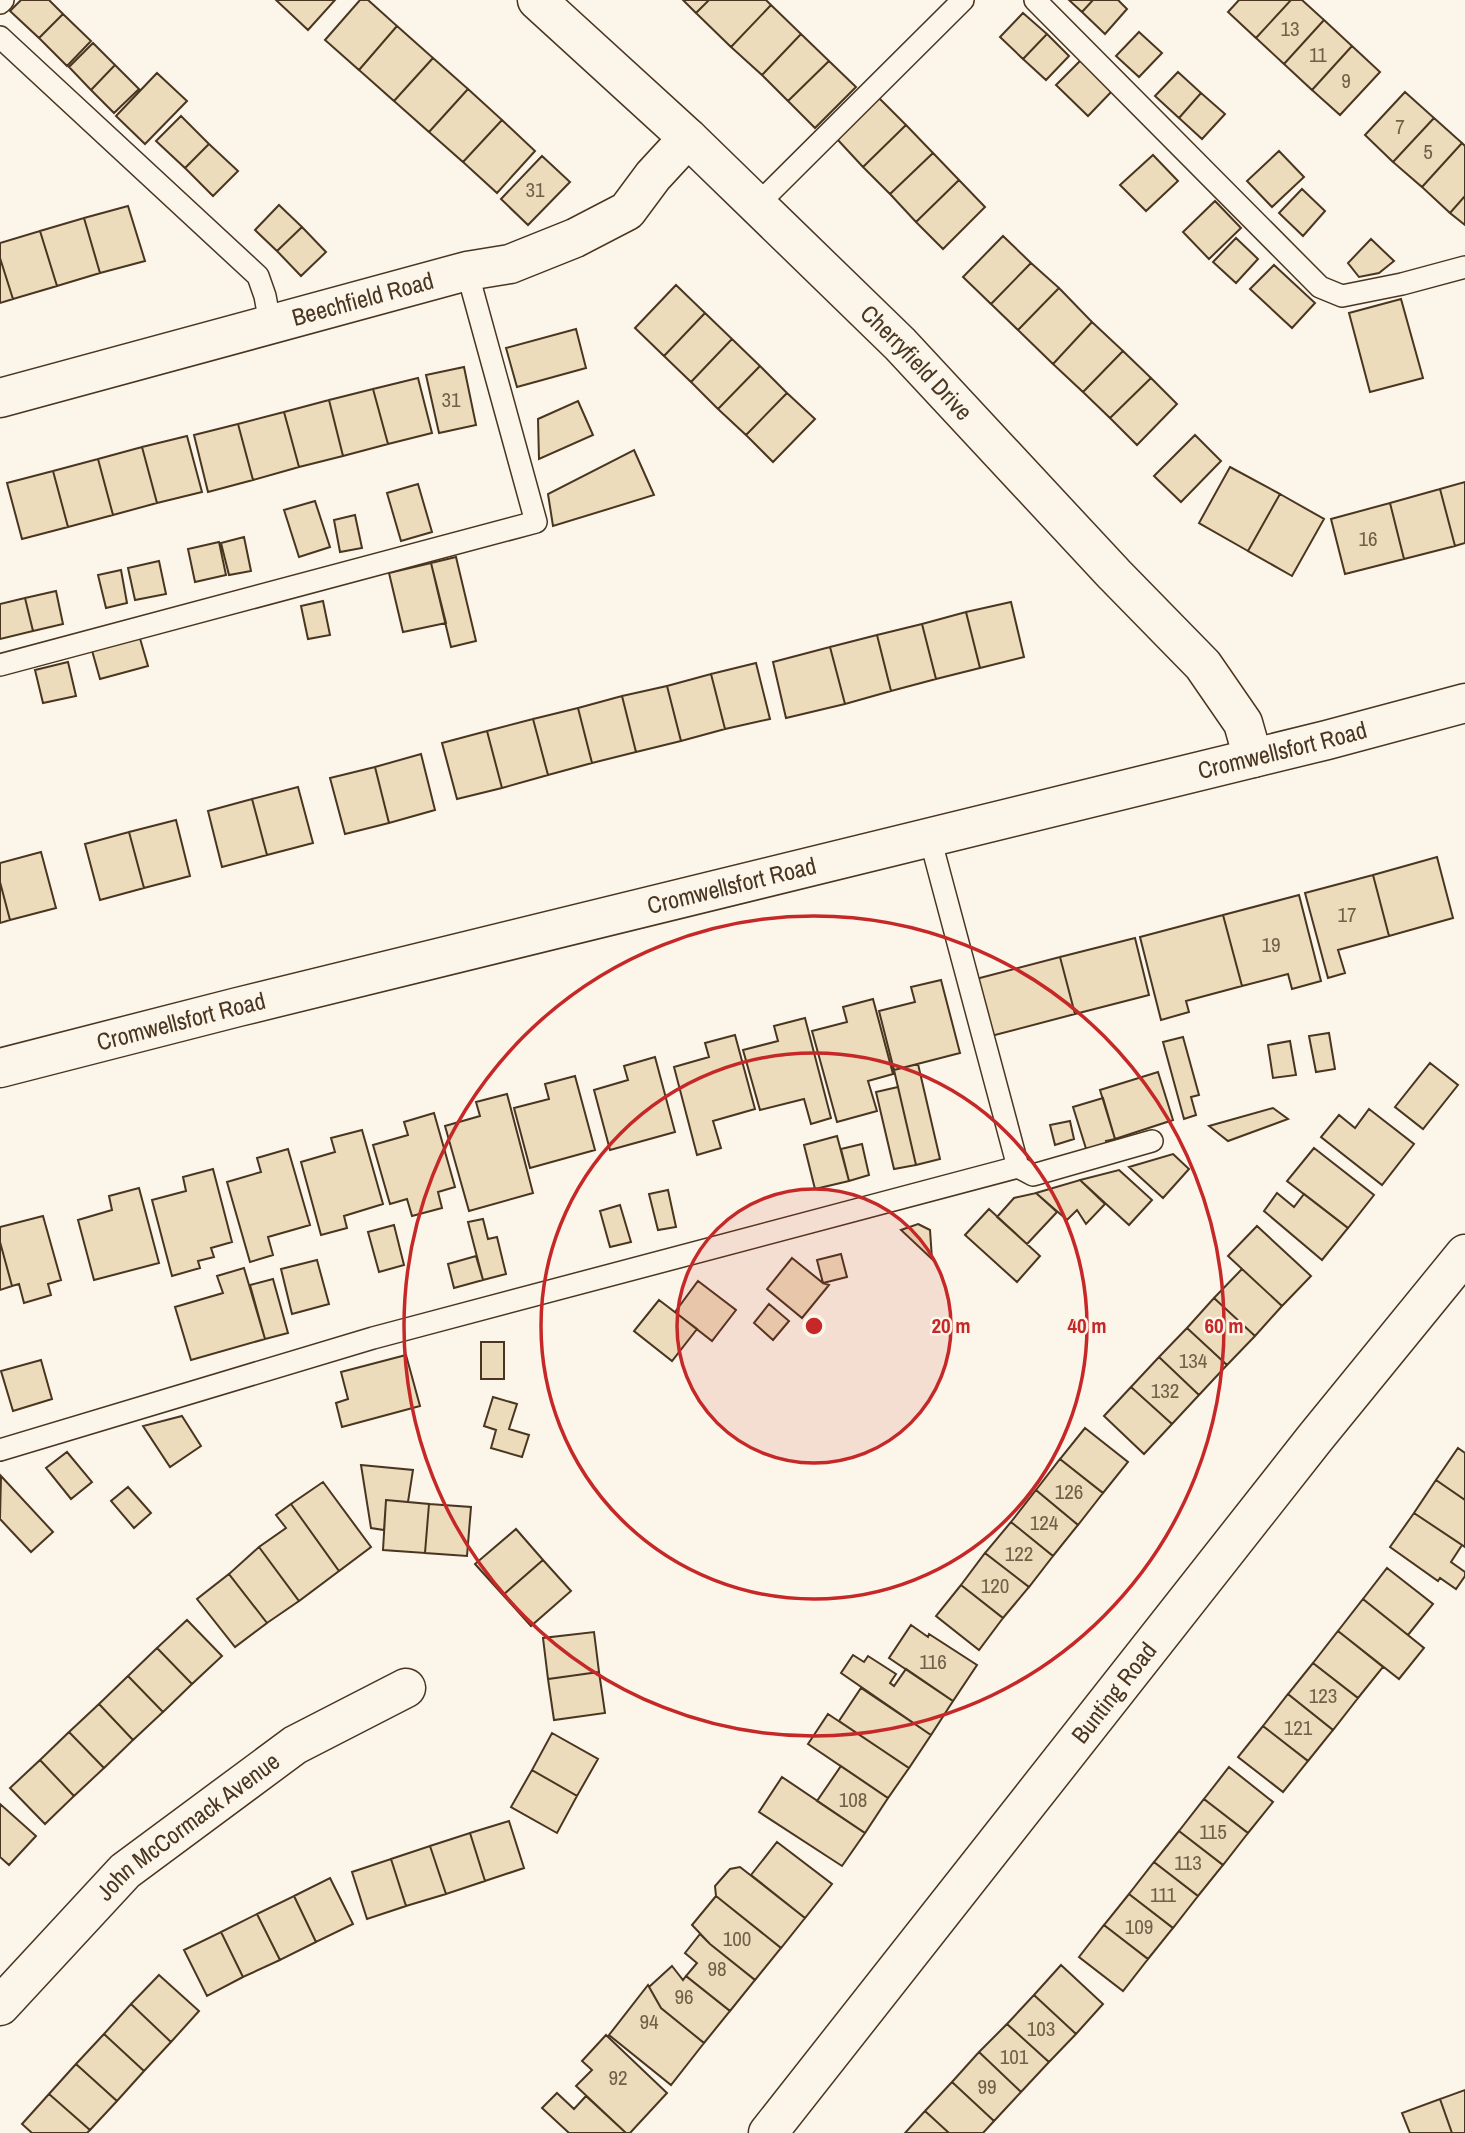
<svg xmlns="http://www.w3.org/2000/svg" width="1465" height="2133" font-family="'Archivo Narrow',sans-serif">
<rect width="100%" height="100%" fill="#fbf6e9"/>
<path fill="#ecdcbc" stroke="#4a3520" stroke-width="2" d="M21,0H49L63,14L39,38L10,11Z
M276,0H335L308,30Z
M360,0H368L397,26L359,70L325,40Z
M683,0H709L696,13Z
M709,0H766L771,5L731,47L696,13Z
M1069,0H1093L1082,12Z
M1093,0H1118L1127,9L1105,34L1082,12Z
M1239,0H1291L1256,38L1228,12Z
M1291,0H1302L1324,20L1284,64L1256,38Z
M771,5L801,34L762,75L731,47Z
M1023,13L1047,34L1023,59L1000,37Z
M63,14L91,41L67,66L39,38Z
M1324,20L1352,46L1312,90L1284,64Z
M397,26L433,58L394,101L359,70Z
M1139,32L1162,53L1139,77L1116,56Z
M801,34L829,61L788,101L762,75Z
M1047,34L1069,56L1046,80L1023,59Z
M93,43L115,65L91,90L69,67Z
M1352,46L1380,72L1340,115L1312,90Z
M433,58L468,89L429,132L394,101Z
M1082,59L1114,89L1088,116L1056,85Z
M829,61L856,87L815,128L788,101Z
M115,65L139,89L114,113L91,90Z
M1178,72L1201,93L1179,118L1155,96Z
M157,73L187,101L145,144L116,116Z
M468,89L502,120L463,162L429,132Z
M1405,92L1434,118L1393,162L1365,135Z
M1201,93L1225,114L1202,139L1179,118Z
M879,98L906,125L863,167L837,139Z
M181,116L209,144L185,168L156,141Z
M1434,118L1462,143L1422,187L1393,162Z
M502,120L535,151L497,193L463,162Z
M906,125L933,153L890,194L863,167Z
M1462,143L1465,146V196L1450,213L1422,187Z
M209,144L238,171L213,196L185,168Z
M1279,151L1304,177L1272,207L1247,181Z
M933,153L959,180L916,222L890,194Z
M1153,155L1178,181L1146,211L1120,185Z
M542,156L570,182L528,225L501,199Z
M959,180L985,207L943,249L916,222Z
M1302,189L1325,211L1303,236L1279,213Z
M1465,196V225L1450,213Z
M1215,201L1241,228L1209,259L1183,232Z
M279,205L302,227L277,251L255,230Z
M128,206L145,261L100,273L84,218Z
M84,218L100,273L57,286L40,231Z
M302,227L326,252L301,276L277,251Z
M40,231L57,286L13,299L0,258V243Z
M1003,236L1031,263L991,304L963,277Z
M1236,238L1258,259L1236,283L1213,262Z
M1371,239L1394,261L1379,273L1359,277L1348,263Z
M0,258L13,299L0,303Z
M1031,263L1059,288L1018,330L991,304Z
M1274,265L1315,303L1292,328L1250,289Z
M676,285L705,313L664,356L635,328Z
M1059,288L1092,322L1053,364L1018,330Z
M1401,299L1423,378L1370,392L1349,313Z
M705,313L732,339L691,382L664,356Z
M1092,322L1123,351L1083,392L1053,364Z
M576,329L586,368L517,387L506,348Z
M732,339L760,366L718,409L691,382Z
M1123,351L1151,378L1110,418L1083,392Z
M760,366L787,393L746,435L718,409Z
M464,367L476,425L439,433L426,375Z
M418,378L432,433L388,444L373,389Z
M1151,378L1177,404L1137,445L1110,418Z
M373,389L388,444L343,456L329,400Z
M787,393L815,419L773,462L746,435Z
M329,400L343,456L299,467L284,412Z
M578,401L593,435L539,459L538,419Z
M284,412L299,467L253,480L238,424Z
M238,424L253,480L208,492L194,435Z
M1195,435L1221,461L1181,502L1154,476Z
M187,436L202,492L157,503L142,447Z
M142,447L157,503L113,515L98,459Z
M634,450L654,495L553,526L548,494Z
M98,459L113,515L68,527L53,471Z
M1230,467L1280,494L1248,551L1199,523Z
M53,471L68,527L22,539L7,483Z
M1465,482V543L1455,546L1440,489Z
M418,484L432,532L401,541L387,493Z
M1440,489L1455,546L1404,559L1390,503Z
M1280,494L1324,519L1292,576L1248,551Z
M315,501L330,547L299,557L284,510Z
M1390,503L1404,559L1345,574L1331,519Z
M355,515L362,548L340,552L334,520Z
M244,537L251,571L229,575L221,543Z
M219,542L226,575L195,582L188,549Z
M456,557L476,641L451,647L431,563Z
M159,561L166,594L135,600L128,568Z
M431,563L446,623L403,632L389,573Z
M121,570L127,603L106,608L98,575Z
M56,591L63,624L33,631L25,598Z
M25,598L33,631L0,639V604Z
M323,601L330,635L308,639L301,606Z
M1011,602L1024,657L980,668L966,612Z
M966,612L980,668L936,679L922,624Z
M922,624L936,679L891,691L877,635Z
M139,635L148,666L100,679L91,647Z
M877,635L891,691L845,704L830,647Z
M830,647L845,704L786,718L773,662Z
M68,662L76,696L43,703L35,670Z
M756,663L770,719L725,729L711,674Z
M711,674L725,729L681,741L667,686Z
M667,686L681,741L636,752L622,696Z
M622,696L636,752L592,763L578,708Z
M578,708L592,763L548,775L533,719Z
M533,719L548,775L502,788L487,731Z
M487,731L502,788L457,799L442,743Z
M421,754L435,810L389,823L375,767Z
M375,767L389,823L345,834L330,778Z
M298,787L313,843L267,855L252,799Z
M252,799L267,855L222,867L208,811Z
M176,820L190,876L144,888L129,832Z
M129,832L144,888L100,900L85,844Z
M41,852L56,908L10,920L0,882V863Z
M1437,857L1453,918L1389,936L1373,875Z
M1373,875L1389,936L1338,950L1345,973L1328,978L1305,893Z
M0,882L10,920L0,923Z
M1299,895L1321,981L1292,989L1288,974L1242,986L1223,915Z
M1223,915L1242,986L1186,1001L1189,1012L1161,1020L1140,937Z
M1135,938L1149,995L1075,1014L1060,957Z
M1060,957L1075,1014L991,1036L976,979Z
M941,980L960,1053L894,1070L879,1011L915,1002L911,987Z
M873,999L893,1074L868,1081L877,1111L837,1122L812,1031L847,1022L843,1007Z
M805,1018L831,1118L811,1124L804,1099L760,1110L743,1050L778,1041L774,1026Z
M1329,1033L1335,1069L1316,1072L1309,1036Z
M735,1035L755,1109L713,1121L721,1148L697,1155L674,1067L709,1057L705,1043Z
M1183,1037L1199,1095L1191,1097L1196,1115L1184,1119L1163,1042Z
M1290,1041L1296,1075L1273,1078L1268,1045Z
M655,1057L675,1132L610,1150L594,1090L628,1080L624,1066Z
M1430,1063L1458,1085L1423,1129L1395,1107Z
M918,1064L940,1159L916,1165L894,1070Z
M1158,1072L1173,1120L1115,1139L1100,1090Z
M575,1076L595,1150L530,1168L514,1108L549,1099L545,1084Z
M898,1087L916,1165L894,1169L876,1092Z
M507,1094L533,1193L469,1211L445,1126L480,1116L476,1102Z
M1103,1098L1115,1139L1106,1141L1108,1148L1088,1155L1073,1107Z
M1273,1108L1288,1119L1228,1141L1209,1126Z
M1369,1109L1414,1144L1382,1185L1321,1137L1339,1115L1355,1128Z
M434,1113L455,1187L438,1192L442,1208L412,1216L407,1199L390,1204L373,1145L408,1135L404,1122Z
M1070,1121L1074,1139L1055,1145L1050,1125Z
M362,1130L383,1204L344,1216L347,1228L321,1235L301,1162L335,1152L331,1138Z
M837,1136L849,1181L815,1189L804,1145Z
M862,1144L869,1175L849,1181L841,1149Z
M1314,1148L1374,1195L1348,1228L1287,1181Z
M288,1149L310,1225L268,1237L273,1255L250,1262L227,1182L261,1172L257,1158Z
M1173,1154L1189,1169L1163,1198L1129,1167Z
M213,1169L232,1242L211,1248L214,1257L198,1261L200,1268L172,1276L152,1200L186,1191L183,1177Z
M1119,1170L1152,1200L1129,1225L1080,1180Z
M1080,1180L1105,1204L1086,1224L1077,1210L1067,1220L1036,1193Z
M139,1188L159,1263L94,1280L78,1220L112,1210L109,1196Z
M668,1190L676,1227L658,1230L649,1194Z
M1036,1193L1057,1212L1027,1244L997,1217L1014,1198Z
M1277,1193L1294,1207L1304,1194L1348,1228L1322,1260L1264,1211Z
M620,1205L631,1242L610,1247L600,1211Z
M989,1209L1040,1256L1017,1282L965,1235Z
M43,1216L61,1280L48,1284L51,1295L24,1303L19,1284L12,1286L0,1242V1227Z
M483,1219L488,1239L497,1237L506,1274L483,1280L468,1222Z
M918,1224L930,1230L932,1259L901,1230Z
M394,1225L404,1265L379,1272L368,1232Z
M1257,1226L1311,1276L1282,1306L1228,1256Z
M0,1242L12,1286L0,1290Z
M841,1254L847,1277L823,1283L817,1260Z
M476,1256L483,1280L454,1288L448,1264Z
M792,1258L823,1283L829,1285L802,1318L767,1289Z
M317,1260L329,1304L292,1314L281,1269Z
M244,1268L265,1339L191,1360L175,1307L223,1293L217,1276Z
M1242,1269L1282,1306L1255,1336L1214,1298Z
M273,1279L288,1333L265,1339L250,1285Z
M698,1281L736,1310L712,1341L675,1312Z
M1214,1298L1255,1336L1227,1365L1187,1328Z
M659,1300L697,1329L672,1361L634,1331Z
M769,1304L789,1321L773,1340L754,1323Z
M1187,1328L1227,1365L1199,1395L1159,1357Z
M481,1342H504V1379H481Z
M406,1355L420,1406L342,1427L336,1403L348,1399L341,1372Z
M1159,1357L1199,1395L1172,1424L1131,1387Z
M41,1360L52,1399L13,1411L1,1371Z
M1131,1387L1172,1424L1144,1454L1104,1416Z
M493,1397L517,1404L509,1429L529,1435L522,1457L491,1448L496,1430L484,1426Z
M182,1416L201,1446L170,1467L143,1426Z
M1085,1428L1128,1462L1103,1493L1060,1459Z
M1458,1448L1465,1453V1500L1436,1480Z
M67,1452L92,1482L71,1499L46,1468Z
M1060,1459L1103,1493L1078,1525L1036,1490Z
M361,1465L413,1470L408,1502L386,1500L384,1530L371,1528Z
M1,1476L53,1532L31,1552L0,1519Z
M1436,1480L1465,1500V1547L1414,1513Z
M323,1482L371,1547L339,1571L291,1504Z
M128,1487L151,1513L134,1528L111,1501Z
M1036,1490L1078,1525L1053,1556L1011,1522Z
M386,1500L429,1504L425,1553L383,1550Z
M291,1504L339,1571L299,1601L259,1547L286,1528L276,1515Z
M429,1504L471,1507L467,1556L425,1553Z
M1414,1513L1462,1545L1451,1562L1465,1572V1576L1456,1589L1440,1578L1438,1581L1390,1547Z
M1011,1522L1053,1556L1029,1587L985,1553Z
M516,1529L543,1560L503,1595L475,1564Z
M259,1547L299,1601L267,1623L229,1574Z
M985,1553L1029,1587L1003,1618L961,1585Z
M543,1560L571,1591L531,1626L503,1595Z
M1387,1568L1433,1604L1408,1635L1363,1599Z
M229,1574L267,1623L235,1647L197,1599Z
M961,1585L1003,1618L979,1650L936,1616Z
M1363,1599L1424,1648L1399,1679L1338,1631Z
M187,1620L222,1656L192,1684L157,1648Z
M911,1625L928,1637L929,1634L977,1665L953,1701L889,1658Z
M1338,1631L1383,1667L1358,1698L1313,1663Z
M594,1632L599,1672L548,1679L543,1638Z
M157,1648L192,1684L163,1712L128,1676Z
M853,1655L864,1662L868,1656L896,1674L890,1683L894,1686L906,1669L953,1701L931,1735L841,1673Z
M1313,1663L1358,1698L1333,1730L1288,1694Z
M599,1672L605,1713L554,1720L548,1679Z
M128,1676L163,1712L133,1740L99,1704Z
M861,1688L931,1735L909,1768L839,1721Z
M1288,1694L1333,1730L1308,1761L1263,1726Z
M99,1704L133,1740L104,1768L69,1732Z
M828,1714L909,1768L888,1798L808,1744Z
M1263,1726L1308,1761L1283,1792L1238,1757Z
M69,1732L104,1768L74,1796L40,1760Z
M552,1733L598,1759L577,1796L532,1770Z
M40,1760L74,1796L45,1824L10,1788Z
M841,1766L888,1798L865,1833L817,1801Z
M1229,1767L1273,1802L1248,1833L1204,1799Z
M532,1770L577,1796L557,1833L511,1807Z
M782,1777L865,1833L842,1866L759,1812Z
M1204,1799L1248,1833L1223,1865L1179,1831Z
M0,1804L36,1836L9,1865L0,1857Z
M509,1821L524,1868L485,1881L470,1833Z
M1179,1831L1223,1865L1198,1896L1154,1862Z
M470,1833L485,1881L446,1894L430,1846Z
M777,1842L832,1884L805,1918L751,1875Z
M430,1846L446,1894L406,1906L391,1859Z
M391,1859L406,1906L367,1919L352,1872Z
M1154,1862L1198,1896L1173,1928L1129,1894Z
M740,1867L805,1918L781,1948L716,1896L715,1886L730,1869Z
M330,1878L353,1924L316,1942L294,1896Z
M1129,1894L1173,1928L1148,1959L1104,1925Z
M294,1896L316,1942L280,1960L257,1914Z
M716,1896L781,1948L755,1980L710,1944L692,1925Z
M257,1914L280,1960L243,1977L221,1932Z
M1104,1925L1148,1959L1123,1991L1079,1957Z
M221,1932L243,1977L207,1996L184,1950Z
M700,1934L710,1944L755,1980L730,2011L686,1976L697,1963L685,1953Z
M1061,1965L1103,2004L1076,2034L1034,1995Z
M672,1966L683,1980L686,1976L730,2011L704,2043L661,2008L649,1987Z
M159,1975L199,2011L171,2042L131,2004Z
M648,1985L661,2008L704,2043L671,2085L609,2035Z
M1034,1995L1076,2034L1049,2062L1007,2024Z
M131,2004L171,2042L144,2071L104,2034Z
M1007,2024L1049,2062L1021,2092L979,2052Z
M104,2034L144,2071L117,2101L76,2064Z
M606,2035L667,2093L630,2133H626L576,2086L592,2070L582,2061Z
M979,2052L1021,2092L994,2121L952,2082Z
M76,2064L117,2101L90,2130L49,2094Z
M952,2082L994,2121L983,2133H949L925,2111Z
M1465,2090V2133H1452L1440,2099Z
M557,2093L574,2109L586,2096L626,2133H569L542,2108Z
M49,2094L90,2130L87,2133H32L22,2124Z
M1440,2099L1452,2133H1410L1402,2113Z
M925,2111L949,2133H905Z"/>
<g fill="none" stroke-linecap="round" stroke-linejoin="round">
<g stroke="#4a3520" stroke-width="24">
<path id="lane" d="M1035,0L1320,287L1342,296L1402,284L1465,267
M0,3L3,0
M0,37L258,276L265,296L270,323
M757,205L963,0
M0,665L536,522L467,271
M1018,1167L1033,1175L1152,1141
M0,1450L373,1338L1018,1167L930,838"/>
</g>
<g stroke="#4a3520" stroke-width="41">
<g id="street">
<path id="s1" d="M537,0L688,138L900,344L1114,574L1203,665L1243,723L1253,758"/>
<path id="s2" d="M0,398L467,271L510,264L575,238L627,211L653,176L688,138"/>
<path id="s3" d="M0,2006L125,1871L295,1745L406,1688"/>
<path id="s4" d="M768,2133L1315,1438L1465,1254"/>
</g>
</g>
<g stroke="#4a3520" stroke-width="41">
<g id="secondary">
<path id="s5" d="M0,1068L238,1007L1327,740L1465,703"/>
</g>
</g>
<use href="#lane" stroke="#fbf6e9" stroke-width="21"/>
<use href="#street" stroke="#fbf6e9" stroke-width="38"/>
<use href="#secondary" stroke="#fbf6e9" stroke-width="38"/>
</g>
<circle cx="814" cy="1326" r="137" fill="#c62828" fill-opacity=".12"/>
<g fill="none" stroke="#c62828" stroke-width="3.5">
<circle cx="814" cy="1326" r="137"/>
<circle cx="814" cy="1326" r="273"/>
<circle cx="814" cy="1326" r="410"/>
</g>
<g text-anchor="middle" stroke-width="5" stroke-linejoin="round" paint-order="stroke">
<g font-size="21" fill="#725f47">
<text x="1290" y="36">13</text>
<text x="1318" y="62">11</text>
<text x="1346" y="88">9</text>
<text x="1400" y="134">7</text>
<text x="1428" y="159">5</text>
<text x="535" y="197">31</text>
<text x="451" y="407">31</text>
<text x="1368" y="546">16</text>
<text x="1347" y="922">17</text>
<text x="1271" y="952">19</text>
<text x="1193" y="1368">134</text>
<text x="1165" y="1398">132</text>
<text x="1069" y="1499">126</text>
<text x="1044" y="1530">124</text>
<text x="1019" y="1561">122</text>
<text x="995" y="1593">120</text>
<text x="933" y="1669">116</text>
<text x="1323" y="1703">123</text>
<text x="1298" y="1735">121</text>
<text x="853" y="1807">108</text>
<text x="1213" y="1839">115</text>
<text x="1188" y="1870">113</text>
<text x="1163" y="1902">111</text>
<text x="1139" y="1934">109</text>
<text x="737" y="1946">100</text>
<text x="717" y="1976">98</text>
<text x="684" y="2004">96</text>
<text x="649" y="2029">94</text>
<text x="1041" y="2036">103</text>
<text x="1014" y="2064">101</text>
<text x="618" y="2085">92</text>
<text x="987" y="2094">99</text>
</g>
<g font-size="24" fill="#4a3520" stroke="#fbf6e9">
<text dy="8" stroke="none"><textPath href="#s2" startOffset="376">Beechfield Road</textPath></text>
<text dy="8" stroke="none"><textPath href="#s1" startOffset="525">Cherryfield Drive</textPath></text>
<text dy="8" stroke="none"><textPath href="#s5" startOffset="1321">Cromwellsfort Road</textPath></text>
<text dy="8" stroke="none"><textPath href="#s5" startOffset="754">Cromwellsfort Road</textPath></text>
<text dy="8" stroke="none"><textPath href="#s5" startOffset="187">Cromwellsfort Road</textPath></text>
<text dy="8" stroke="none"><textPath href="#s4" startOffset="560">Bunting Road</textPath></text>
<text dy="8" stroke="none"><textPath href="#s3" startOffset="261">John McCormack Avenue</textPath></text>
</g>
</g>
<circle cx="814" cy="1326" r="10" fill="#c62828" stroke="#fbf6e9" stroke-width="3.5"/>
<g font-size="21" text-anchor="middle" font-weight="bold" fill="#c62828" stroke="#fbf6e9" stroke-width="5" stroke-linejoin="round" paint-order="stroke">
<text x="951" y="1333">20 m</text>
<text x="1087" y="1333">40 m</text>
<text x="1224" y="1333">60 m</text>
</g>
</svg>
